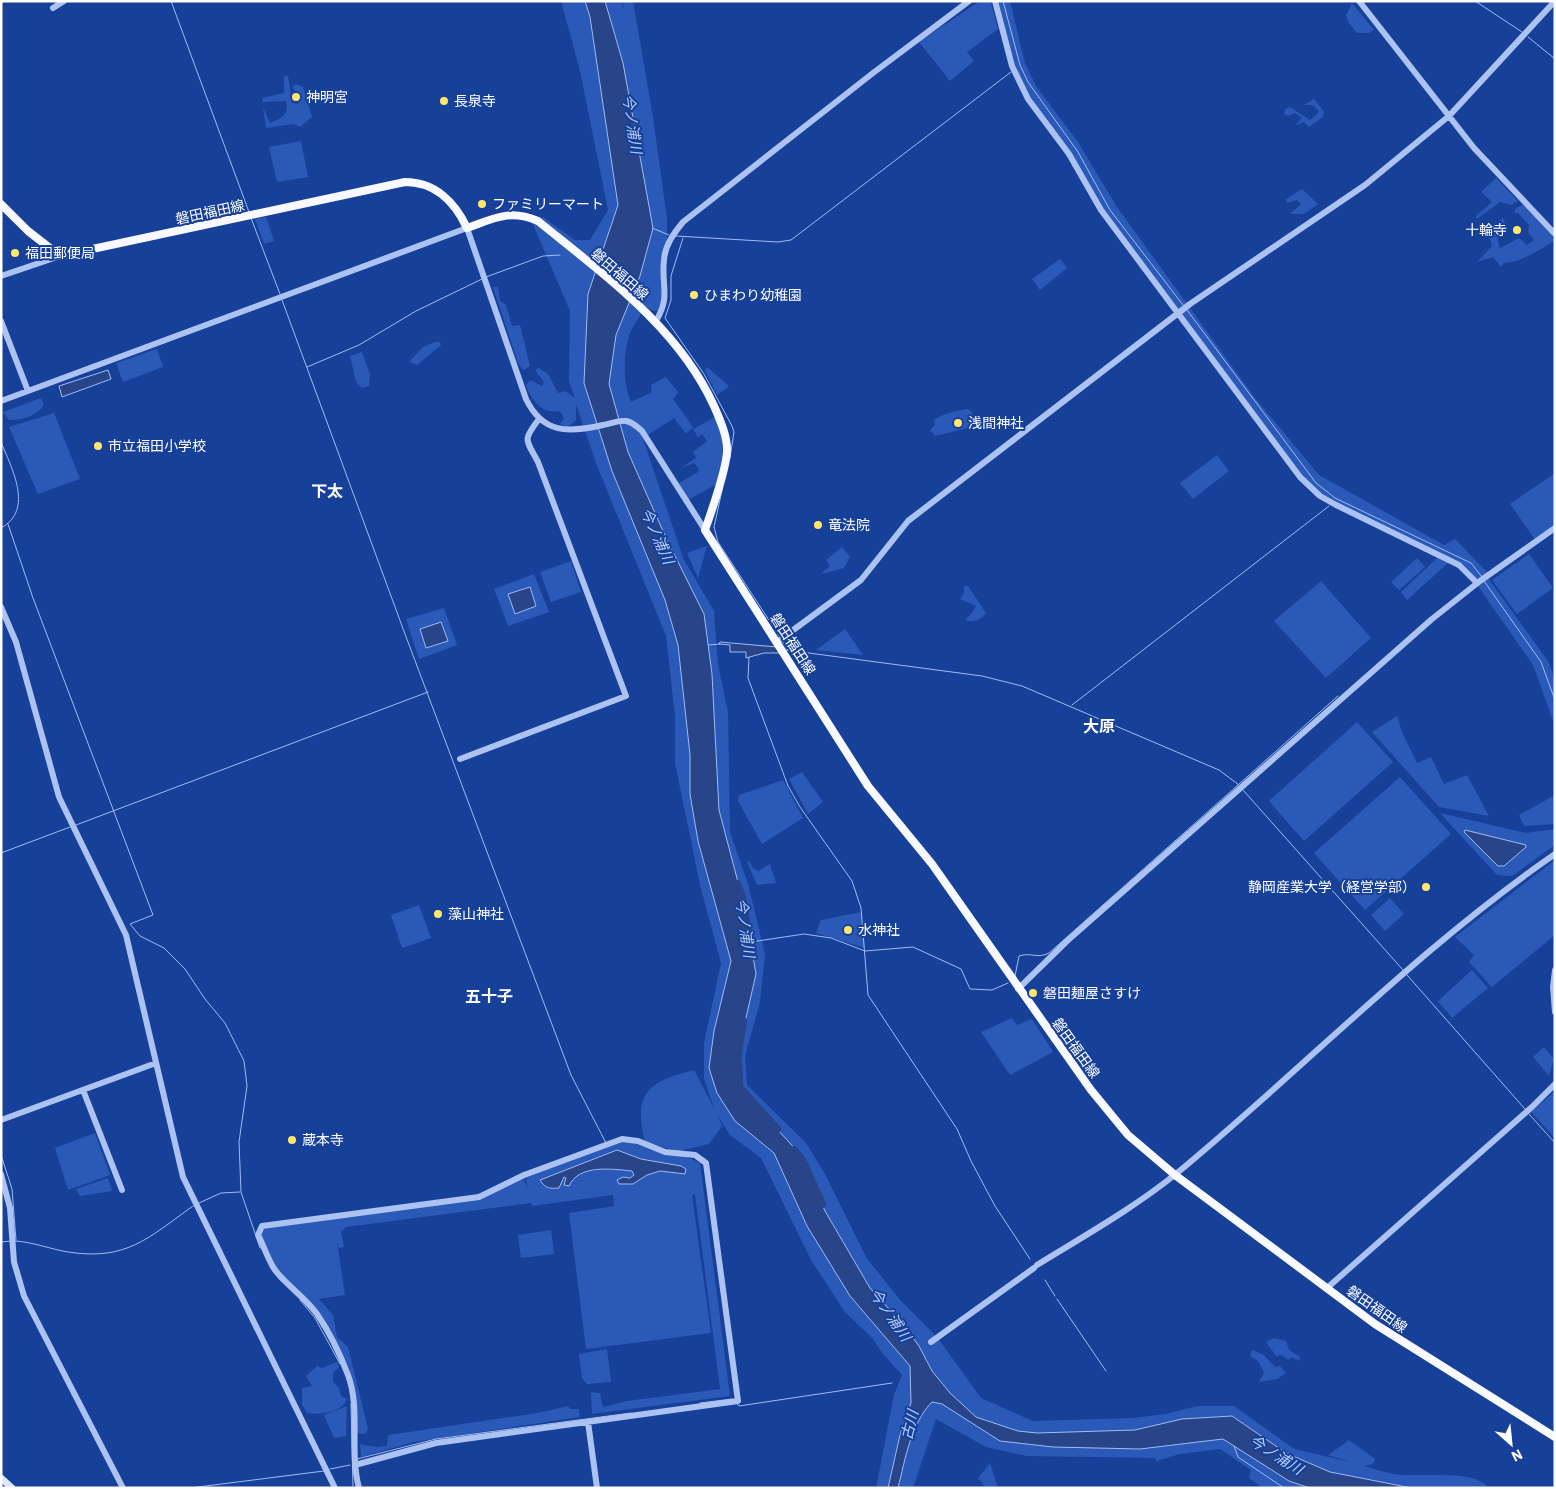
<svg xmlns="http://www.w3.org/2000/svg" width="1556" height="1489" font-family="'IBM Plex Sans','Noto Sans JP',sans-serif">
<rect width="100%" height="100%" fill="#174099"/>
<path fill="#2b59b7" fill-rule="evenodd" d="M561,1H621L625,14L622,1H633L653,117L667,219V247L661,312L644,309C640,317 632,327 629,336C623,355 623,383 631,402L652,392L651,385L666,377L678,392L673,399L693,427L686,434L674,418L648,435L640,430L684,560L714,611L718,665L728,712L730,832L748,884L765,954L760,1002L745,1056L747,1085L806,1143L825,1174L866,1257L900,1300L937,1337L981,1398L1033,1421L1133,1418L1166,1414L1197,1406H1234L1294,1449L1350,1462L1328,1455L1349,1440L1375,1459L1373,1464L1364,1466C1374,1469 1384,1472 1394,1474C1418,1478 1474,1468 1489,1488H1263L1249,1478L1251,1470L1220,1449L1180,1454L1156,1461L1155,1458L1027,1456L986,1447L936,1419L913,1488H876L894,1395L902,1375L883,1354L873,1339L845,1312L811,1260L761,1158L730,1135L718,1116L722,1126L709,1144L679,1151L649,1144C665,1153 684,1154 700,1163L730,1396L592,1414L591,1392L600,1393L603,1407L627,1401L720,1389L695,1194L692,1195L711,1333L586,1349L569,1213L614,1206L613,1195L532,1206L531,1203L346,1227L341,1232L344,1247L339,1248L337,1242L345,1295L319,1299L333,1315L337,1337L348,1347L368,1429L365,1434L356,1433L353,1393L344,1367L316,1313L274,1268L259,1229L480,1199L523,1179L528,1188L525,1176L622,1142L645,1143C633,1093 647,1082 694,1070L714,1108L704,1079V1043L721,963L700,885L675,763V716L666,636L596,463L576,404V420L567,428L560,424L564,418L560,411C542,414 532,402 526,385L530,380L542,386L544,382L535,370L539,368L548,374L558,393L565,391L575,398L569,381L570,311L532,222L543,217L575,240H590L608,210L580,71ZM616,1150L676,1173L660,1171L647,1175L632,1184H619L634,1175L632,1171C611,1169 592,1167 572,1178L564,1177L541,1180Z
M980,1L991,3L998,29L967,52L974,61L950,81L919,42Z
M995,1H1010L1025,63L1036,86L1078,142L1117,207L1255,398L1319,475L1444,545L1455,539L1487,572L1488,578L1548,661L1555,679V726L1533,665L1473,579L1453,562L1343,509L1311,489L1116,232L1071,153L1020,84Z
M1352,3L1374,30L1369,33H1357L1348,22L1346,15Z
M286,76H288L292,103L298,104L297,99L300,96L293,88V86L296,84L303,87L312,117L300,127L294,124L266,128L263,107L270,123C282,118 289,115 286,101L263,102L262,98L284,93V77Z
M1314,99L1324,112L1323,117L1309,127L1304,122L1295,125L1302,118L1295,113L1288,116L1284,114L1285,109L1290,107L1310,120L1319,112L1313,105H1304Z
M301,141L308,177L277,182L269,147Z
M1496,178L1518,201L1511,205L1500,202L1477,219L1476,216L1492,202L1481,192Z
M1302,189L1318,204L1304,214H1290L1301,204L1297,200L1287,203L1286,199Z
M1525,204L1551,233L1554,241C1540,250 1521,262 1504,263L1501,267L1493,257L1477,262L1492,246L1490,239L1483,233L1503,218L1505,222C1495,233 1496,235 1500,248L1519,238L1527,245L1534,240L1528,232L1529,225L1518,213H1514L1516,208Z
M266,217L274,241L264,244L255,219Z
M1060,259L1067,268L1040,290L1032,279Z
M493,287H498L500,301L506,305L512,326L520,325L530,366L523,370L518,363Z
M435,342H440L441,345L417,365L409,362L423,347Z
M157,349L163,367L123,382L116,363Z
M362,352L370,374L369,386L362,388L356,382L350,356Z
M707,367L729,386L717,395L705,370Z
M41,398L44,405C37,416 22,420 9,420L3,412Z
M968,409L972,413L976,426L935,436L930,430L935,425L934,420C945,413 955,411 968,409Z
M54,413L80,479L38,494L9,427Z
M715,417C727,439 722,460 717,484L688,500L679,483L698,472L699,469L694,463L681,468L696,458L693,452L707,441L702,434L698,437L693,429Z
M1217,455L1229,471L1193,499L1180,483Z
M1555,473V528L1536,541L1510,504Z
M707,546L698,578L687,553Z
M842,547L850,557L844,568L821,574L830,566L826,560Z
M1529,554L1553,588L1517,614L1492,580Z
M1417,558L1425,567L1399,590L1391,582Z
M1437,558L1448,563L1407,600L1401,592Z
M571,561L581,592L551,602L540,572Z
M534,574L549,612L508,626L494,589Z
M1321,581L1371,638L1326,678L1274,621Z
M964,586H968L986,613C981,620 973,623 965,620L972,613L976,606L960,599L964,593Z
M444,608L457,645L419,659L406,619Z
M845,629L863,655L816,650Z
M1397,716L1402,732L1417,763L1431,757L1444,784L1467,775L1489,816L1439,807L1372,732Z
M1357,722L1393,762L1304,841L1269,801Z
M802,772L823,802L808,814L789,779Z
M1400,777L1451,834L1365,910L1314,853Z
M783,780L803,818L762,844L738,801L739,795Z
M1555,795V824L1524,826L1519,815Z
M1440,813L1526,833L1555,829V845L1512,876L1497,875Z
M1555,860V935L1492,987L1469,962L1474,955L1455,937Z
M749,861L753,868L758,871L770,864L776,883L757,885L747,862Z
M1390,898L1404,914L1385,931L1371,915Z
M419,905L431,938L402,948L391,915Z
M861,912L865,948L816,933L821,920Z
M1472,970L1488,988L1452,1018L1438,1001Z
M1012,1018L1017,1025L1032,1019L1053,1052L1010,1075L981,1032Z
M1544,1047L1554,1059L1549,1076L1533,1057Z
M1555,1091V1138L1531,1112Z
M95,1133L110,1175L68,1190L55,1148Z
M108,1178L112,1191L80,1196L76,1189Z
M551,1230L554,1254L521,1258L518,1235Z
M1274,1338L1286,1341L1289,1350L1300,1357L1299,1361L1292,1357L1288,1360L1282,1355L1276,1356L1266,1342Z
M607,1349L611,1382L587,1384L582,1378L579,1354Z
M1252,1350L1264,1355L1275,1367L1280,1366L1286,1373L1277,1379L1259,1382L1264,1373L1258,1361L1250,1356Z
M337,1362L339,1367L333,1373V1382L339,1388L341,1396L347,1399C342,1413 319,1415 307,1413L302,1405V1388L312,1386L306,1376L317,1366L322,1368Z
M347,1406L346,1436L334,1438L324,1415Z
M568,1406L570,1409H579L580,1417L414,1442L361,1457L360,1444L376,1447L387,1446L388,1435L538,1413Z
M990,1463L998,1488H986L978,1478Z"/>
<path fill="#274588" stroke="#9ebcf4" d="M585,1H605L623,63L653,228L640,276L616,335L609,384L628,452L666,538L704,614L712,674L719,810L744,905L756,974L738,1053L739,1087L797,1151L825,1211L870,1288L901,1322L919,1346L932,1371L950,1393L976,1417L1018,1431L1037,1433L1135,1430L1182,1419L1232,1416L1286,1453L1330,1472L1412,1488H1310L1289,1481L1223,1439L1140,1449L1053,1447L1000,1441L942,1404L932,1402C911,1423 905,1460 898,1488H888L900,1435L911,1403L910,1366L850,1296L807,1226L774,1153L735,1121L717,1093L709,1068L714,1031L731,961L698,841L690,794V755L678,645L665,600L612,471L584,383L588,294L618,205L590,17Z
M108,370L111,379L62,397L59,386Z
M530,587L536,606L515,614L508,594Z
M441,622L448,641L426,648L420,629Z
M720,642L777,647L781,653H764L746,658V652H730V645L719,644Z
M1465,830L1526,845V847L1504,866H1498L1464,832Z
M617,1150L641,1159L681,1166L686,1169L685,1174L660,1171L647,1175L633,1184H619L617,1180L623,1177L630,1178L634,1175L632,1171C612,1169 579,1164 569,1186L564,1185L566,1178L564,1177L559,1188C549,1189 545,1188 540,1180Z"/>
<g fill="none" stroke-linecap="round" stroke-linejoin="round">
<path stroke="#9ebcf4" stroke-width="1" d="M171,1L249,212
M1003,1L1020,65L1028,82L1078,152L1110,210L1183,305
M1475,1L1522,32
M1528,37L1555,59
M251,218L280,294
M652,228L669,235
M676,236L778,242L791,240L1011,72
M683,238L671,276V300L665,318L704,374L732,426L734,432L730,458
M486,277L543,256L560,255
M282,300L405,634L571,1075L606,1143
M1187,310L1316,483L1335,498L1471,563L1482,577
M307,367L359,345L416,311L482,279
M1,442C11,467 35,510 1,528
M723,486L714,527L718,542L780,637
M8,524L33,598L153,915L130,924L140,936L164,948L185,969L205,999L225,1023L244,1061L247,1086L239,1142L241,1192L260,1248
M1484,581L1541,662L1555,700
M782,641L788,650
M709,645L720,644
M786,650L982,676L1022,686L1219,770L1239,785
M749,657L748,678L788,786L800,807L852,881L861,908L868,995L957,1129L971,1161L995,1206L1030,1259
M1072,705L1329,506
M1243,790L1403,970
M76,825L428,692
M1,853L70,827
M751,942L804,934L831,938L865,951L913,947L961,969L970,989L992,990L1008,983
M1407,975L1525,1109
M1015,976L1019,956C1030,952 1038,959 1049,953L1338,696
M1529,1114L1555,1143
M1,1155L12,1189L16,1240
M199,1203L221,1193L240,1192
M15,1241C33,1242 50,1249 68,1252C127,1261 148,1238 193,1206
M1,1242L11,1241
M270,1267L281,1281
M1045,1280L1055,1296
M1057,1299L1106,1371
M300,1300L315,1318L340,1364
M700,1403L732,1399
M351,1404L353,1488
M737,1404L739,1406L892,1383
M1234,1446L1238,1457L1284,1488
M357,1459L436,1439L631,1413
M330,1469L350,1465
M190,1488L324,1471"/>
<path stroke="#274588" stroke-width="8" d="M737,884L742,897L750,946
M743,1021L738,1053L739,1087L777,1129
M794,1150L802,1160L822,1204"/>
<path stroke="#acc3f2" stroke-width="6" d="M995,1L1012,66L1028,99L1069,154L1101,210L1300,477L1320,496L1336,505L1459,565L1477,583
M1359,1L1474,148L1555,234
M53,8L64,1
M1,276L60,256
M1,321L28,391
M656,321C671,296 661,286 664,260C665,245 674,233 683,222L873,73L969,1
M1,401L467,228L526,399C543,434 568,433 603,425C610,424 619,420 626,421C633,422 637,427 642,431L705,530
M1,607L16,642L59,797L126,935L183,1177L335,1488
M777,642L861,580L908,521L1190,304L1365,185L1449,116L1555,1
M460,759L626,696L538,462C526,439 522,441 539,419
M1555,970L1553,987L1555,1012
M1018,989L1067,941L1432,619L1480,581L1555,528
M83,1090L122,1190
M1,1120L156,1063
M1,1174L10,1208L14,1262L24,1296L123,1488
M1037,1265C1084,1236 1134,1208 1177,1173C1304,1068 1419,948 1555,854
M1327,1288L1532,1107L1555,1084
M931,1342L1034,1268
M588,1422L597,1488
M355,1465L436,1443L738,1401L706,1163L695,1155L665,1152L638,1141L622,1139L524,1175L479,1197L262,1226L258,1235C264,1246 268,1260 275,1270C287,1286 305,1297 317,1314C330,1333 340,1354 348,1375C361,1410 349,1451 359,1488"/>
<path stroke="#dbe5fc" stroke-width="7" d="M1,1478L12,1488"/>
<path stroke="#f7f9ff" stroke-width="8" d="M1,204L28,231L60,256L405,182C435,182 455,202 467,228C495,218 510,209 538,221C604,275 678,327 714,406C720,420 727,435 727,450C727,466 711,513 705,530L868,786L932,864L1091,1090L1128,1135L1175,1175L1375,1324L1555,1437"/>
</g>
<g fill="#ffe66d" stroke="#174099" stroke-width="2">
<circle cx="296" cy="97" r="5"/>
<circle cx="444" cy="101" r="5"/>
<circle cx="482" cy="204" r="5"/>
<circle cx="1517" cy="230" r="5"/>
<circle cx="15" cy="253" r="5"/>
<circle cx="694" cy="295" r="5"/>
<circle cx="958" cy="423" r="5"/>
<circle cx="98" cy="446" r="5"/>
<circle cx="818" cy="525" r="5"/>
<circle cx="1426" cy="887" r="5"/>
<circle cx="438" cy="914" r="5"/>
<circle cx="848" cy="930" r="5"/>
<circle cx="1033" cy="993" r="5"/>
<circle cx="292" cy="1140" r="5"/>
</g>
<g text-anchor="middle" stroke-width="4" stroke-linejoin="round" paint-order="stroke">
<g font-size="14" fill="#fff" stroke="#174099" text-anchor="start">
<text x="306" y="102">神明宮</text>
<text x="454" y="106">長泉寺</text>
<text x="492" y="209">ファミリーマート</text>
<text x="1507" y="235" text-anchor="end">十輪寺</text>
<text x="25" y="258">福田郵便局</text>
<text x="704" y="300">ひまわり幼稚園</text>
<text x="968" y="428">浅間神社</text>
<text x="108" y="451">市立福田小学校</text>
<text x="828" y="530">竜法院</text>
<text x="1416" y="892" text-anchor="end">静岡産業大学（経営学部）</text>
<text x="448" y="919">藻山神社</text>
<text x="858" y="935">水神社</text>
<text x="1043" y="998">磐田麺屋さすけ</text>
<text x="302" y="1145">蔵本寺</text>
</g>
<g font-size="14" fill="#fff" stroke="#174099">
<text transform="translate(210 212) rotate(-12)" y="5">磐田福田線</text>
<text transform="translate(620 274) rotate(41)" y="5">磐田福田線</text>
<text transform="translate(793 644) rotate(57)" y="5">磐田福田線</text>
<text transform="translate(1076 1048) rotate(54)" y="5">磐田福田線</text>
<text transform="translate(1377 1309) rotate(35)" y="5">磐田福田線</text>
</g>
<g font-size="15" font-style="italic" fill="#b8cef8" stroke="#174099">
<text transform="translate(632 124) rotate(82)" y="5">今ノ浦川</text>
<text transform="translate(657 536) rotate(66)" y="5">今ノ浦川</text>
<text transform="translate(745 928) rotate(82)" y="5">今ノ浦川</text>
<text transform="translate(890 1315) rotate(55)" y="5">今ノ浦川</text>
<text transform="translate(910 1425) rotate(-76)" y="5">古川</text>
<text transform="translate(1276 1455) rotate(32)" y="5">今ノ浦川</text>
</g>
<g font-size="16" font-weight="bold" fill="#fff" stroke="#174099">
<text x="327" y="497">下太</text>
<text x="1099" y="732">大原</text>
<text x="489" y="1002">五十子</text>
</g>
</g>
<rect width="1556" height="1489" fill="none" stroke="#ffffff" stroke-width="5"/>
<g transform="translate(1511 1444) rotate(153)" stroke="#174099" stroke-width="4" paint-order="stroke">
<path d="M0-4L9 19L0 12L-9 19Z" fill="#ffffff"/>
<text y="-8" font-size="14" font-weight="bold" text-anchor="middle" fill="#ffffff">N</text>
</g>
</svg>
